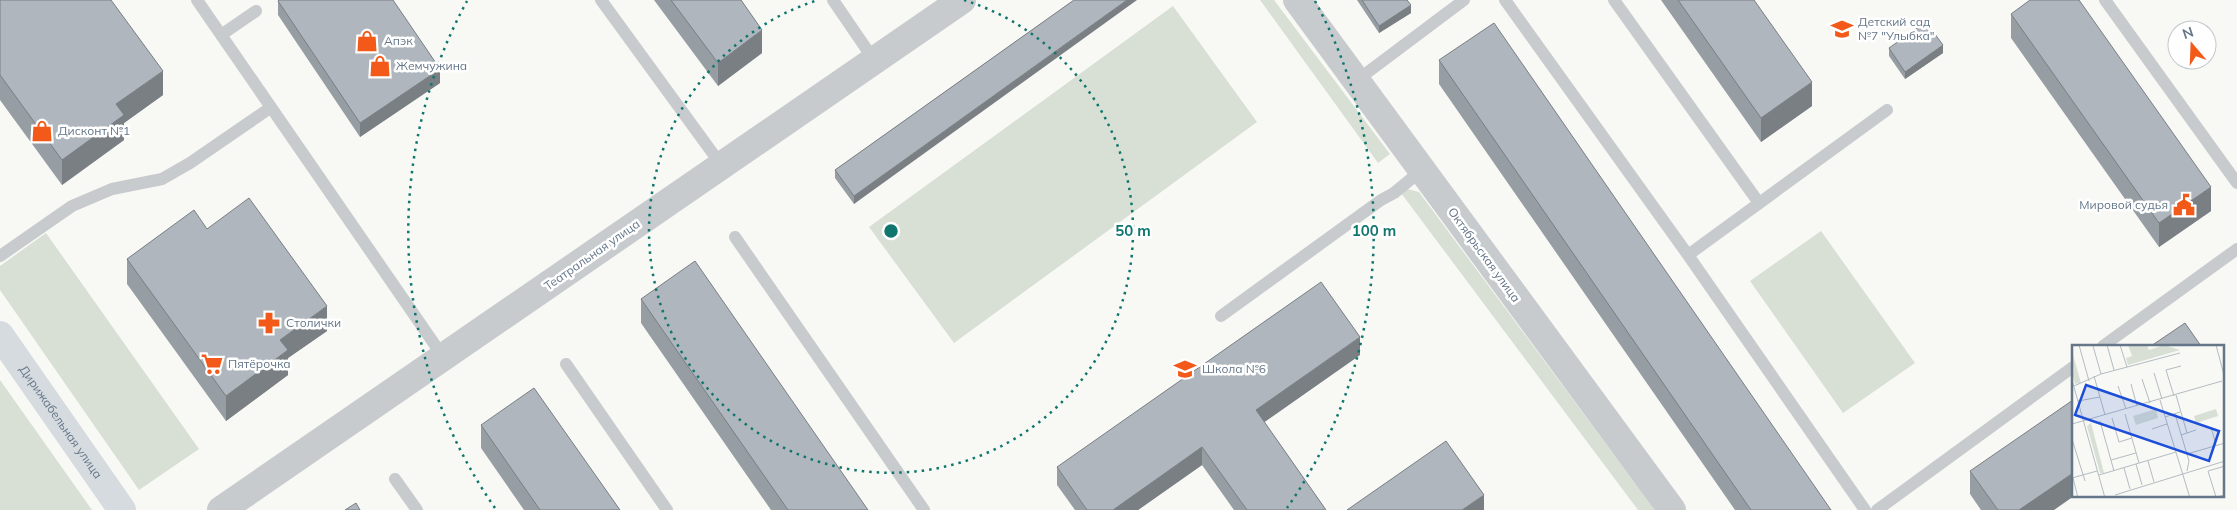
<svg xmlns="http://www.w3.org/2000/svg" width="2237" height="510" font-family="Mulish,sans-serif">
<rect width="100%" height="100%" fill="#f8f8f4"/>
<path fill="#d8e0d5" d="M1260,0H1274L1390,154L1378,163Z
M1173,6L1257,122L954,343L869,227Z
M1407,189L1419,192L1655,510H1638L1401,193Z
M1821,231L1915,363L1843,413L1750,281Z
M46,233L199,449L139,490L0,290V266Z
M0,380L92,510H0Z"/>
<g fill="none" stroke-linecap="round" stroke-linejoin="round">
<path stroke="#c7cbce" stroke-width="12" d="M197,0L444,358
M601,0L722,166
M833,0L874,60
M1505,0L1688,255L1865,510
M1614,0L1759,203
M2105,0L2237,183
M221,35L256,11
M1356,81L1464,0
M735,237L924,510
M1688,255L1887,110
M0,256L72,206L112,189L162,179L190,163L270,108
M1221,316L1381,200L1394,193L1422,170
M2103,346L2237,249
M566,364L667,510
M395,479L417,510
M1877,510L2073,367"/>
<path stroke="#c7cbce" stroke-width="28" d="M1297,0L1672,510
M221,510L962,0"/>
<path stroke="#d6dbe0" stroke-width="28" id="s1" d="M0,335L122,510"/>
</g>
<path fill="#969da3" d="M0,0L163,95L124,123V140L62,185L0,100Z
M654,0H741L762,53L718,86Z
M1074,0L854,204L835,178V170Z
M1357,0H1407L1411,13L1379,33Z
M1661,0H1754L1812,106L1761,142Z
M278,1L440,83L360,137L278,15Z
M2011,14L2211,211L2159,247L2011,38Z
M1889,48L1943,53L1905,79L1889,56Z
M1439,60L1831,510H1735L1439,84Z
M207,229L327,331L288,358V375L226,421L127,284V259Z
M641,299L868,510H771L641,323Z
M1360,355L1264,422L1326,510H1234L1202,465L1138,510H1075L1057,485V467Z
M481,425L620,510H524L481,448Z
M1970,471L2054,510H1981L1970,494Z"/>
<path fill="#7a7f84" d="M1127,0H1137L854,204V196Z
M1411,5V13L1379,33V26Z
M762,30V53L718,86V63Z
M1943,45V53L1905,79V72Z
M440,69V83L360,137V123Z
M163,71V95L124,123V140L62,185V160L116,104Z
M1812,82V106L1761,142V118Z
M2211,187V211L2159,247V223Z
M327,306V331L288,358V375L226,421V396L280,340Z
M1360,337V355L1256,428V410Z
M1202,447V465L1138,510H1113Z
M2073,473L2074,496L2054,510H2019Z
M1484,495V510H1462Z"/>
<path fill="#afb6bd" stroke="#7a7f84" d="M0,0H111L163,71L116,104L124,115L62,160L0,75Z
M279,0H393L440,69L360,123L278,1Z
M671,0H741L762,30L718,63Z
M1074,0H1127L854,196L835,170Z
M1362,0H1407L1411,5L1379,26Z
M1678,0H1754L1812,82L1761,118Z
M2030,0H2079L2211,187L2159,223L2011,14Z
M1926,22L1943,45L1905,72L1889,48Z
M1494,23L1831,510H1751L1439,60Z
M249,198L327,306L280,340L288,350L226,396L127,259L194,210L207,229Z
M695,261L868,510H788L641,299Z
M1321,282L1360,337L1256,410L1326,510H1247L1202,447L1113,510H1087L1057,467Z
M2185,323L2201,346H2151Z
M534,388L620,510H540L481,425Z
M2073,400V473L2019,510H1998L1970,471Z
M1446,441L1484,495L1462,510H1347Z
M356,503L360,510H345Z"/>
<g fill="none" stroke="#0f766e" stroke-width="2.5" stroke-dasharray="2.5 5">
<path d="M964 0A242 242 0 1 1 818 0"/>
<path d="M495 508A483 483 0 0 1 467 1M1315 1A483 483 0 0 1 1287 508"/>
</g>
<defs>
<g id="school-bare" transform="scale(1.725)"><path d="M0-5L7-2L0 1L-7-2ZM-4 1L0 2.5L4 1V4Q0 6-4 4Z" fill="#f35919" stroke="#fff" stroke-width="2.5" paint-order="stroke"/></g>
<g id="shop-bare" transform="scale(1.725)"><path d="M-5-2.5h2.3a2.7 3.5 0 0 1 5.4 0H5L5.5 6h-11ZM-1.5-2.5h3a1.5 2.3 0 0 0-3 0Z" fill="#f35919" stroke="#fff" stroke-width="2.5" paint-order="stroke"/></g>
<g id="civic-bare" transform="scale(1.725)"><path d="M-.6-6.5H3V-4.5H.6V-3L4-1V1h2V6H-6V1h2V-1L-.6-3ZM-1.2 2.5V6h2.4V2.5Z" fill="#f35919" stroke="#fff" stroke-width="2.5" paint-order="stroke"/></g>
<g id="pharmacy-bare" transform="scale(1.725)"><path d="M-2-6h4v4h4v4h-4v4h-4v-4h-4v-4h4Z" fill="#f35919" stroke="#fff" stroke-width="2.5" paint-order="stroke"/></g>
<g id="supermarket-bare" transform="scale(1.725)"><path d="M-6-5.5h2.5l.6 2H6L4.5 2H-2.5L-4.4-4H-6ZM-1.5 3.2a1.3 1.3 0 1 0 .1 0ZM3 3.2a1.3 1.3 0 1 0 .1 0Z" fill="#f35919" stroke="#fff" stroke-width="2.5" paint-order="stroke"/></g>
</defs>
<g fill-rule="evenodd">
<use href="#school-bare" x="1842" y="29"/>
<use href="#shop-bare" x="367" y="41"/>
<use href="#shop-bare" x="380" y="66"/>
<use href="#shop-bare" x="42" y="131"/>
<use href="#civic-bare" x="2184" y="205"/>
<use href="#pharmacy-bare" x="269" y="323"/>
<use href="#supermarket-bare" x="212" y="364"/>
<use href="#school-bare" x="1185" y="369"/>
</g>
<g text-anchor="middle" stroke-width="5" stroke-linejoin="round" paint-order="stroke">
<g font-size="12" fill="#647688" stroke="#fff" text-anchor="start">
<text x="1858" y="26">Детский сад<tspan x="1858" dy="14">№7 "Улыбка"</tspan></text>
<text x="384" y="45">Апэк</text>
<text x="396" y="70">Жемчужина</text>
<text x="58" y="135">Дисконт №1</text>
<text x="2168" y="209" text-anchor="end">Мировой судья</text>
<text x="286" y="327">Столички</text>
<text x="228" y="368">Пятёрочка</text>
<text x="1202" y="373">Школа №6</text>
</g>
<g font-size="12" fill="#647688" stroke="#fff">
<text transform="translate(592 255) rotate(-35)" y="4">Театральная улица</text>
<text transform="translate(1484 255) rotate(54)" y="4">Октябрьская улица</text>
<text dy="4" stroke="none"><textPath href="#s1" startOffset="106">Дирижабельная улица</textPath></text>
</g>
</g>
<g transform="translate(2072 345)">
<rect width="152" height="152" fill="#f8f8f4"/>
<path d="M56,0H75L77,5L92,0L108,5L56,20L54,13L60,11ZM0,6L9,38L3,39L0,27ZM84,64L86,73L64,80L61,71ZM144,64L146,71L124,78L122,71ZM19,78L32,128H28L15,81Z" fill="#d8e0d5"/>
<path fill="none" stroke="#b4bcc2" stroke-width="1" d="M7,0L17,36M35,0L42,25M48,0L55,22M144,0L152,30M21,1L29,29M82,28L90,54M22,31L33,70M70,34L78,58M0,35L33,153M59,39L65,61M2,41L29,29L108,8M46,41L54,64M104,50L115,88M102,51L94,25L109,21M88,55L118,153M6,56L28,52M53,69L67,118M103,69L117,116L115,126M93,72L108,67M40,73L47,97L60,93M28,76L42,126M0,79L150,36M139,82L144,100M80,84L95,79M109,90L124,85M0,94L13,136M115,109L153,98M39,115L64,108M76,116L82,137M64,119L70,140M153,121L136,126L144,152L153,150M52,123L58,144M27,130L104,107M0,133L25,126M1,133L6,153M43,150L153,116"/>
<path fill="#1d4ed8" fill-opacity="0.15" stroke="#1d4ed8" stroke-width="2.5" d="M14,40L147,86L137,116L3,70Z"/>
<rect width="152" height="152" fill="none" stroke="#647688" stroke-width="2.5"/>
</g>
<circle cx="891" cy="231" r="8" fill="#0f766e" stroke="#fff" stroke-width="2.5"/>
<g font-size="15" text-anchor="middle" font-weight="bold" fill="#0f766e" stroke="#fff" stroke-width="5" stroke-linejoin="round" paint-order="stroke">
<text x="1133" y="236">50 m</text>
<text x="1374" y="236">100 m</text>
</g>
<g transform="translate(2192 45) rotate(341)"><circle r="24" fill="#ffffff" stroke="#c1c8cf"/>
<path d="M0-4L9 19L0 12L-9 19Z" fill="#f35919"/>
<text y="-8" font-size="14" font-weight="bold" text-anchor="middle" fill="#647688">N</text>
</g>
</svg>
